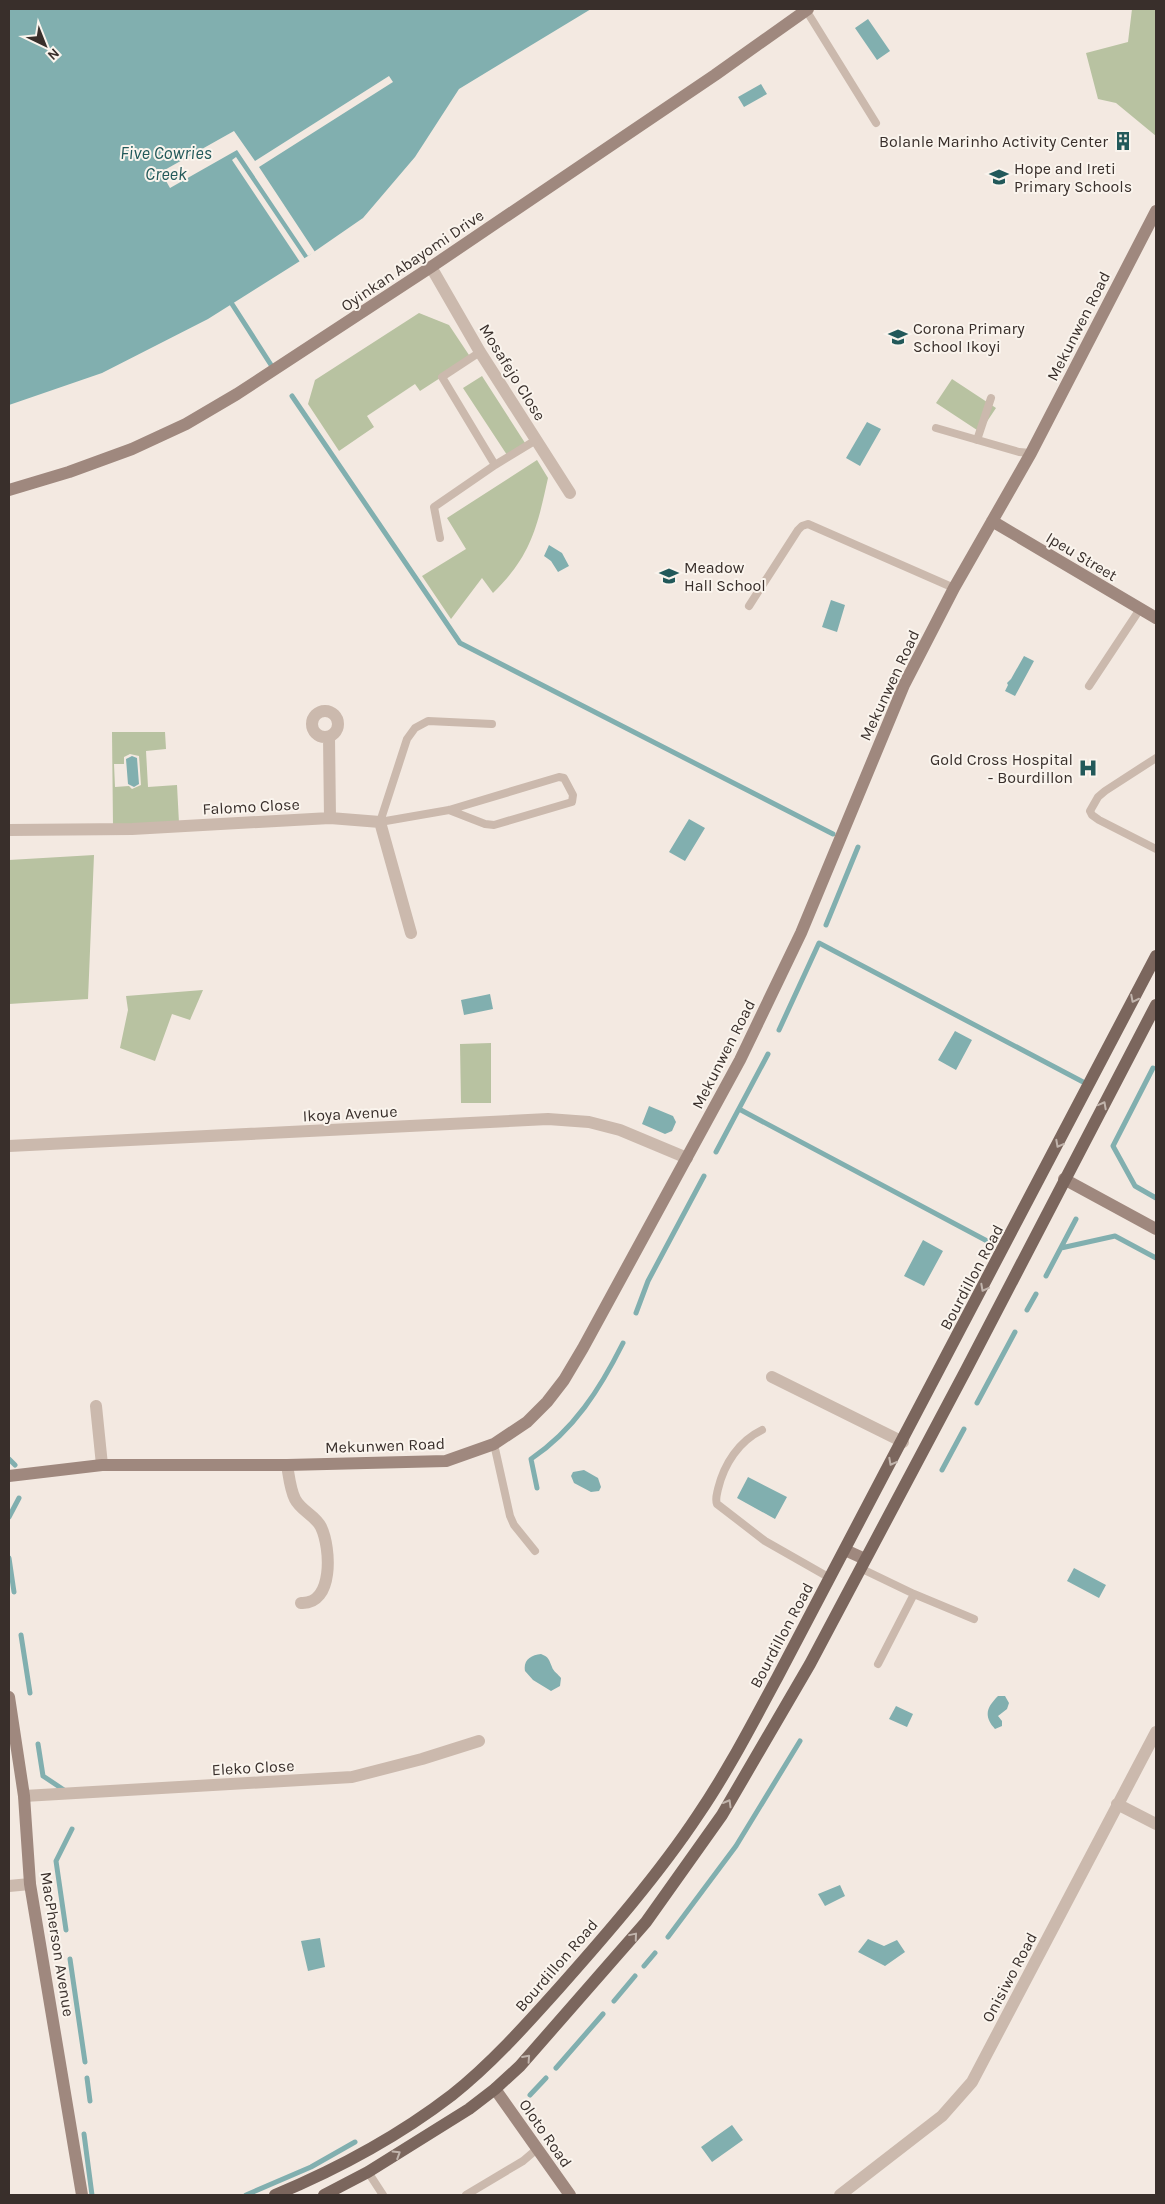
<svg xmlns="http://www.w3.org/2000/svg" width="1165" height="2204" font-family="Karla,sans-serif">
<rect width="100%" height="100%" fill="#f3e9e1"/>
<path fill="#b8c2a1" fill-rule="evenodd" d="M1132,9H1156V136L1116,103L1098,99L1086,53L1128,42Z
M419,313L449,325L471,358L420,391L415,384L367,416L374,427L339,451L308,404L315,380Z
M482,376L527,446L509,458L463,388Z
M952,379L996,408L980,432L936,403Z
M537,460L548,478C537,528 531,556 493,593L482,578L451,619L422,576L466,549L447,518Z
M112,732H165L166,749L146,751L148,787L177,785L179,823L113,826ZM130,754L139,756L141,785L132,789L129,786L115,787L114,764H124V757Z
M94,855L88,999L9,1004V860Z
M203,990L190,1020L172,1014L155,1061L120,1048L128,1010L126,996Z
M491,1043V1103H461L460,1044Z"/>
<path fill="#81afaf" d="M9,9H591L459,89L415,157L363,218L308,256L208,319L102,373L9,405Z
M868,19L890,51L877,60L855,28Z
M761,84L767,94L744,107L738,97Z
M867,422L881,429L860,466L846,458Z
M549,545L562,553L569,566L558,572L551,561L544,556Z
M831,600L845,605L837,632L822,627Z
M1024,656L1034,661L1015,696L1005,691L1008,685L1007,683L1011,679Z
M132,756L137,758L139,784L134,787L128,784L126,759Z
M689,819L705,828L685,861L669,852Z
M490,994L493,1009L464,1015L461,1000Z
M955,1031L972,1040L956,1070L938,1060Z
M649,1106L673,1116L676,1122L672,1131L665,1134L642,1124Z
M923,1240L943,1251L924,1286L904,1276Z
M584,1470L598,1478L601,1487L599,1491L591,1492L574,1483L571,1476L573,1472Z
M748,1477L787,1497L775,1519L737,1498Z
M1074,1568L1106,1585L1099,1598L1067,1581Z
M541,1654C549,1657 549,1660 552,1667C553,1671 558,1674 561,1678L560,1686L551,1691L533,1680L525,1671C523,1660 531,1655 541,1654Z
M998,1696H1005L1009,1703L1007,1709L998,1716L1002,1721V1726L995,1729C983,1716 987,1707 998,1696Z
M896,1706L913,1714L907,1727L889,1719Z
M840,1885L845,1896L825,1906L818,1894Z
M320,1938L325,1967L308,1971L301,1941Z
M868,1939L884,1946L897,1940L905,1952L885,1966L858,1952Z
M732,2125L743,2140L712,2162L701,2147Z"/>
<path fill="#f3e9e1" d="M389,76L393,82L259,167L315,252L308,256L237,150L170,188L161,172L234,131L255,161Z
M236,157L305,259L300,262L232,160Z"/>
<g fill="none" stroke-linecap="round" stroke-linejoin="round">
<path stroke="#81afaf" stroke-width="5" d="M232,304L273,368
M292,396L460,643L833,834
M826,925L858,847
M779,1030L819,943L1085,1083
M1153,1068L1113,1146L1135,1186L1156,1198
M739,1109L989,1242
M716,1152L768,1054
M1061,1248L1115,1236L1156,1258
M1046,1276L1076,1219
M1027,1310L1036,1294
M636,1313L648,1281L704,1176
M977,1403L1015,1332
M9,1459L15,1465
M942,1470L964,1429
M537,1488L531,1459C574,1430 600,1389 623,1343
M9,1517L19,1498
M9,1558L14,1592
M21,1635L30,1693
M38,1744L43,1776L64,1790
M66,1930L56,1861L72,1829
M668,1937L736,1846L800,1741
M70,1959L85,2062
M644,1966L655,1953
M614,2001L635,1976
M556,2068L603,2014
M87,2078L90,2101
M530,2095L546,2078
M84,2134L92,2195
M246,2195L311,2167L355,2142"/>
<path stroke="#cbb9ad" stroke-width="8" d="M806,10L876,123
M480,352L442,377L495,465L536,440
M936,428L1019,452L1031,453
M977,440L991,398
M440,538L434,507L495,465
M749,606L798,530L802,526L808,524L954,588
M1089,686L1140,609
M1156,758L1105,791L1098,797L1090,811L1092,815L1099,820L1156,849
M449,810L485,824L494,825L572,802L573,795L564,778L559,777L449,810L380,822L407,739L415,728L428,721L492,724
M762,1430C739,1441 724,1464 718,1489C717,1494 715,1499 717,1504L765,1541L830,1578
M494,1444L510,1516L514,1525L535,1551
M860,1568L914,1594L974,1619
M878,1664L914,1594
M368,2172L383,2195
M466,2195L523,2161L537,2149"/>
<path stroke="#cbb9ad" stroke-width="12" d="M431,267L480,352L570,493
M312 724a13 13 0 1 1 26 0a13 13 0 1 1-26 0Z
M329,737L330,818
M9,830L132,829L330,818L380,822L411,933
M9,1146L548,1119L589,1122L620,1130L687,1158
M772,1377L903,1442
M96,1406L102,1465
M287,1465C289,1476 290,1489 295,1499C301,1511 315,1515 321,1527C331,1548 334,1605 301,1603
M24,1796L352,1777L422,1759L479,1741
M1117,1804L1156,1824
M9,1886L30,1884
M840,2195L942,2116L972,2082L1156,1732"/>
<path stroke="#9f887e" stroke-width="12" d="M9,490L69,472L132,449L186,424L237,394L431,267L715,75L808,9
M992,521L1156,618
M1064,1179L1156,1229
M9,1476L102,1465H287L446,1461L494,1444L527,1422L547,1402L564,1380L583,1348L740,1060L801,933L904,685L954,588L1031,453L1156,211
M845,1550L865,1559
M9,1697L24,1796L30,1884L82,2195
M495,2089L570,2195"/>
<path stroke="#7b665d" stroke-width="12" d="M275,2195C335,2170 400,2135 452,2095C491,2064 525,2026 559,1988C606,1935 659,1874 698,1815C728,1771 752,1724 777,1678L1156,956
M324,2195L368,2172L469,2109L495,2089L520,2066L646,1922L722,1815L810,1664L966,1370L1156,1005"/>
</g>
<defs><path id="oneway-chevron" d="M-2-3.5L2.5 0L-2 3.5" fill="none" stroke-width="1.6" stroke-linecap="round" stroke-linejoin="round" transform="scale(1.25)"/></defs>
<g stroke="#c1b4ac">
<use href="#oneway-chevron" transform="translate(1134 999) rotate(117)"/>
<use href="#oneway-chevron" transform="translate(1103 1105) rotate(-62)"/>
<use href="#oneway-chevron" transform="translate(1059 1144) rotate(118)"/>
<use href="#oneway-chevron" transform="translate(984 1288) rotate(118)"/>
<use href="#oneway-chevron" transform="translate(892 1462) rotate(118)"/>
<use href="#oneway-chevron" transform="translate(728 1803) rotate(-60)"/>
<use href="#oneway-chevron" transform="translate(634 1936) rotate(-50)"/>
<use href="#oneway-chevron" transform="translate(527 2058) rotate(-48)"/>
<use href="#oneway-chevron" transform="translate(397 2154) rotate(-32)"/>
</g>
<defs>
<g id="building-bare" transform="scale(1.5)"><path d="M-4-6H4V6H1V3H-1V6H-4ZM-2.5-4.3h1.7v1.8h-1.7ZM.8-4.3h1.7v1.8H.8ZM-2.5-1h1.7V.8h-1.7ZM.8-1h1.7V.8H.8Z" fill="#22595a" stroke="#faf4ed" stroke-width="2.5" paint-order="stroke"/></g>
<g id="school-bare" transform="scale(1.5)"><path d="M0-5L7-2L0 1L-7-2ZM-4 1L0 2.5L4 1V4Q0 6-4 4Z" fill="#22595a" stroke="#faf4ed" stroke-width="2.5" paint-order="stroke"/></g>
<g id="hospital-bare" transform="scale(1.5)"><path d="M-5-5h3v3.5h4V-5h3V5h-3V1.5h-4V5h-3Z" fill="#22595a" stroke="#faf4ed" stroke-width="2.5" paint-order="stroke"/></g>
</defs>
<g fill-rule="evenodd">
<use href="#building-bare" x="1123" y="141"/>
<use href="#school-bare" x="999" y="177"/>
<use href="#school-bare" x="898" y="337"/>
<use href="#school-bare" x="669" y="576"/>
<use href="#hospital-bare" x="1088" y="768"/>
</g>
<g text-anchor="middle" stroke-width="4" stroke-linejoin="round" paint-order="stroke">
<g font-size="16" fill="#392f2b" stroke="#faf4ed" text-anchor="start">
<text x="1108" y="147" text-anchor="end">Bolanle Marinho Activity Center</text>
<text x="1014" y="174">Hope and Ireti<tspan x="1014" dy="18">Primary Schools</tspan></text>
<text x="913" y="334">Corona Primary<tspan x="913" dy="18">School Ikoyi</tspan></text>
<text x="684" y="573">Meadow<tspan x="684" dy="18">Hall School</tspan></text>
<text x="1073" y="765" text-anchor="end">Gold Cross Hospital<tspan x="1073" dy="18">- Bourdillon</tspan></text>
</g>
<g font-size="16" fill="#392f2b" stroke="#faf4ed">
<text transform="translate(412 260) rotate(-34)" y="6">Oyinkan Abayomi Drive</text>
<text transform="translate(1078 326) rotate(-63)" y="6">Mekunwen Road</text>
<text transform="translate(513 372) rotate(58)" y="6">Mosafejo Close</text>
<text transform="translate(1082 556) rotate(31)" y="6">Ipeu Street</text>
<text transform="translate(889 685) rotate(-65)" y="6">Mekunwen Road</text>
<text transform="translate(251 806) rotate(-3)" y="6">Falomo Close</text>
<text transform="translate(723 1054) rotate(-63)" y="6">Mekunwen Road</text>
<text transform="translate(350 1113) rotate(-3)" y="6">Ikoya Avenue</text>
<text transform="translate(971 1277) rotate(-62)" y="6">Bourdillon Road</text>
<text transform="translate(385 1445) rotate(-2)" y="6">Mekunwen Road</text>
<text transform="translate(781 1635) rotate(-62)" y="6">Bourdillon Road</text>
<text transform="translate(253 1767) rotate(-3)" y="6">Eleko Close</text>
<text transform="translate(58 1944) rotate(81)" y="6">MacPherson Avenue</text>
<text transform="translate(556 1965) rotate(-49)" y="6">Bourdillon Road</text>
<text transform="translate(1009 1977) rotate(-62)" y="6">Onisiwo Road</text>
<text transform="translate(546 2133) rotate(55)" y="6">Oloto Road</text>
</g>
<g font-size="18" font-style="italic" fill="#22595a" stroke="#faf4ed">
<text x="166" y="159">Five Cowries<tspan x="166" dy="21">Creek</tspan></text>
</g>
</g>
<rect width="1165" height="2204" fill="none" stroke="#392f2b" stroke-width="20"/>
<g transform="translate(45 45) rotate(137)" stroke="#faf4ed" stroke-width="4" paint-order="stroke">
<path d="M0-4L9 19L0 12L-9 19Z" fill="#392f2b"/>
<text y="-8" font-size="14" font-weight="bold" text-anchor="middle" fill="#392f2b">N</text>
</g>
</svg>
